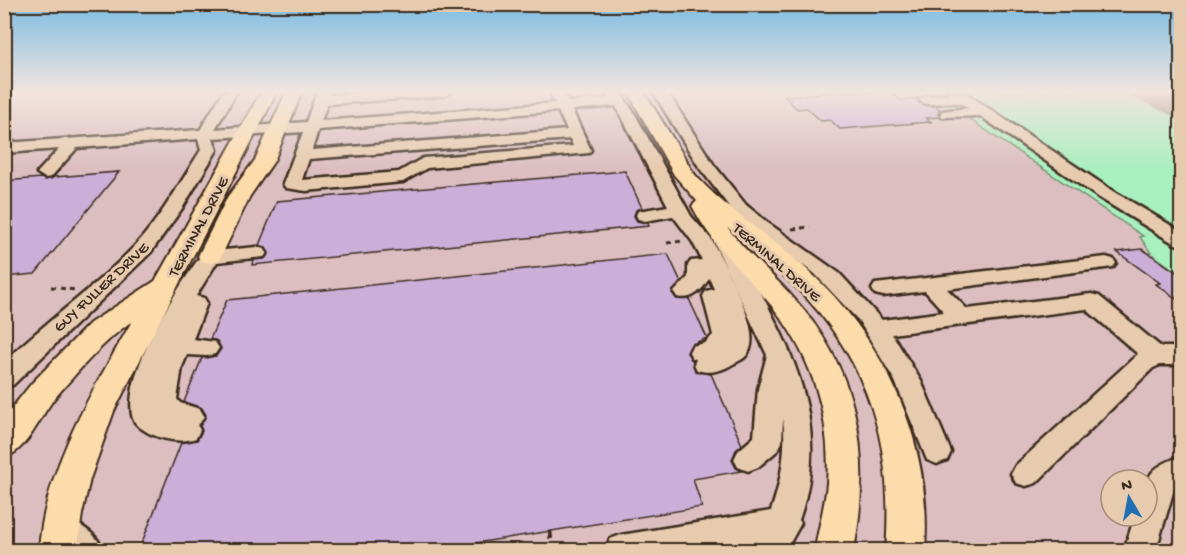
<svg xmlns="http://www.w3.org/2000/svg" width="1186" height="555" font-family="'Gochi Hand',sans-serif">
<rect width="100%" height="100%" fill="#e2c5b7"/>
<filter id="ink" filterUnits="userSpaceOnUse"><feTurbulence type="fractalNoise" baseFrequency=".0167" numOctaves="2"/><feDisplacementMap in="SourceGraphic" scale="12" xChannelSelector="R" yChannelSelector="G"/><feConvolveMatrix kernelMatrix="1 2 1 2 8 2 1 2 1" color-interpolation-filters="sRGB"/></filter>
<g filter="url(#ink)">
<path fill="#dcbec1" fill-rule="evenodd" d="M4,92H1181V550H5ZM1111,480H1147V516H1111Z"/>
<path fill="#a8f0be" stroke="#728d6e" stroke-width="1.5" d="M929,92H1125L1181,119V275L1151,253L1140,237L1143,236Z"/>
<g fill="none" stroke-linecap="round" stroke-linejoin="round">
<path fill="#8e786a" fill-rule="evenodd" d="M1130,92H1168L1182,98V119L1134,98Z"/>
</g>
<path fill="#cdaed9" stroke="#3b2a1e" stroke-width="1.5" d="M840,92H890L900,100L918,98L917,101L923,105L935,106L940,110L938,113L940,117L926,118L931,122L840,129L830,120L821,121L807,108L797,109L784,96Z
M625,171L642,208L636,210L634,216L637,221L648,223L649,226L252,265L253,260L264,259L269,254L266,248L259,245L277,201Z
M119,172L35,274L4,277V181L41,178L45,180L54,177Z
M1142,249L1182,276V303L1156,284L1160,283L1117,252Z
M668,254L681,282L672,293L677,299H689L707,338L692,344L687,353L693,361L695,371L711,374L742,445L736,450L732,460L736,468L742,471L693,479L702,507L432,550H139L181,443L197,440L202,431L200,426L206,415L202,408L184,402L202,358L216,356L221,349L217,341L210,339L227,300Z"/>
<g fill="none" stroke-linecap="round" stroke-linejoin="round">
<g stroke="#3b2a1e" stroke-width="5">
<path id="minor" d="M223,92H237L215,129L306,122L317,92H331L330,95L380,92H451L444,96L327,104L321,121L555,103L551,95L553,92H563L568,102L610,98L606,92H620L636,116L691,216L711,239L726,267L712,238L715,234H729L732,238C779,331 837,410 799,520L801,523L786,550H754L757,542L707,550H605L610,539L621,535L771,511C781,482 787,449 783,418L782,442L778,450L758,467L748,471L738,467L734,459L738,451L754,437L758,389L767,355L727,270C736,291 764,338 745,357C742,360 736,362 733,364C722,371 709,374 697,370L694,364L696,359L692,358L689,352L692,346L705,343L713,335L703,296L706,291L714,289L709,278C703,290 692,301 677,297L674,292L688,277V265L691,261L702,260L692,241L673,216L645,221L638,219L636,215L638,211L668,206L616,106L572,110L591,150L589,153L427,168L403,182L306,191L286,188L283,184L303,132L213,138L217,150L183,207L151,252L13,385L4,387V362C43,324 88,293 126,255C157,225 178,186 201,150L198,139L77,148L51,177L45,178L37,173L59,149L4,153V143L200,130ZM558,111L567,130L312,150L318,130ZM570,139L573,146L423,158L399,172L302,180L309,159Z
M653,92H667L714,165L746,205L768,223L839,273L882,320L944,312L925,291L883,296L875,294L872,289L875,284L1106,257L1113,259L1116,263L1113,267L947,289L967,309L1091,294L1099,296L1161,347H1182V365H1160L1153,368L1036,483L1026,486L1016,483L1011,474L1016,465L1138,354L1086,309L892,334L921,381L951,452L947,460L937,464L927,460L895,381L859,321L814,273L754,231L734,213L699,167Z
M947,92L967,94L1110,189L1182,232V246L1175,244L1098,197L980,116L942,117L940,114L942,111L969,108C949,95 931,111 919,100L926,96L949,94Z
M257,247L264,249L267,253L264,257L217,262L196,296L204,298L207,303L193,339L215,342L219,348L215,354L207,356L187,355L182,367L177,399L180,403L200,409L204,416L200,423L197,425L200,430L196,438C180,443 165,440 151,434C143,430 133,424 132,415C124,370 178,288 203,252Z
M1182,456V481L1175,486L1156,550H1124L1135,516H1147C1147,478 1142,470 1182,456Z
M60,516C77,522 97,533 103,550C78,550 56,555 44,530L49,520Z"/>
</g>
<g stroke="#3b2a1e" stroke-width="4">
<path id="major" d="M261,92H277L114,411L90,479L82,514L77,550H39C45,467 92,392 132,321C103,342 78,371 54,399C39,418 28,450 4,458V418L31,384L90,323L155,281Z
M286,92H302L274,161L250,196L219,261L210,263L201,261L198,256L228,196L255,160Z
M628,92H644C656,111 668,131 680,150C686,159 690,169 697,177C728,211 768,235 802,265C884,336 933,441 925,550H886C894,449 870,360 796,287C774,265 750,247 727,227C745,252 769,271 790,294C859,369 872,452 854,550H815C818,528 825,506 827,483C832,419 812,355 771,305C742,270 714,248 692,206L697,201L674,175Z"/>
</g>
<path stroke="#3b2a1e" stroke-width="3" stroke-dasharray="5 4" stroke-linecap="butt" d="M792,229L810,227
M667,243L683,241
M51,287L76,290"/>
<path stroke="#3b2a1e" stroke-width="4.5" stroke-dasharray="8 6" stroke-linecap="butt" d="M550,531L552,550"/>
<use href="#minor" fill="#e7cbae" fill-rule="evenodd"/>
<use href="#major" fill="#fddcac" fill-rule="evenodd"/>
</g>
</g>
<linearGradient id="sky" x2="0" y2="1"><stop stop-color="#7cbce2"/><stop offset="0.54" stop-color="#f2e5df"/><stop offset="1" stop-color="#f2e5df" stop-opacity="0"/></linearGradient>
<rect width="1186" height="170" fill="url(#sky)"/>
<g text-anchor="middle" stroke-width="6" stroke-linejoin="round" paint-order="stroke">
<g font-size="16" fill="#3b2a1e" stroke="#e7cbae">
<text transform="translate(197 226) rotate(-62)" y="6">TERMINAL DRIVE</text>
<text transform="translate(778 261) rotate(41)" y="6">TERMINAL DRIVE</text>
<text transform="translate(100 286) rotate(-43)" y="6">GUY FULLER DRIVE</text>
</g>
</g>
<rect width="1186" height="555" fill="none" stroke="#e7cbae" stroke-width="24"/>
<rect x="12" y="12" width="1162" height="531" fill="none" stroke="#3b2a1e" stroke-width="2" filter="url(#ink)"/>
<g transform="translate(1129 498) rotate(350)"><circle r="28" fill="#e7cbae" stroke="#a28b74" stroke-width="1.5"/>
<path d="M0-4.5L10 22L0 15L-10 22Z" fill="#1f6fb2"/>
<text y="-9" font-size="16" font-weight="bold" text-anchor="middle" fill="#3b2a1e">N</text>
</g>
</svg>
